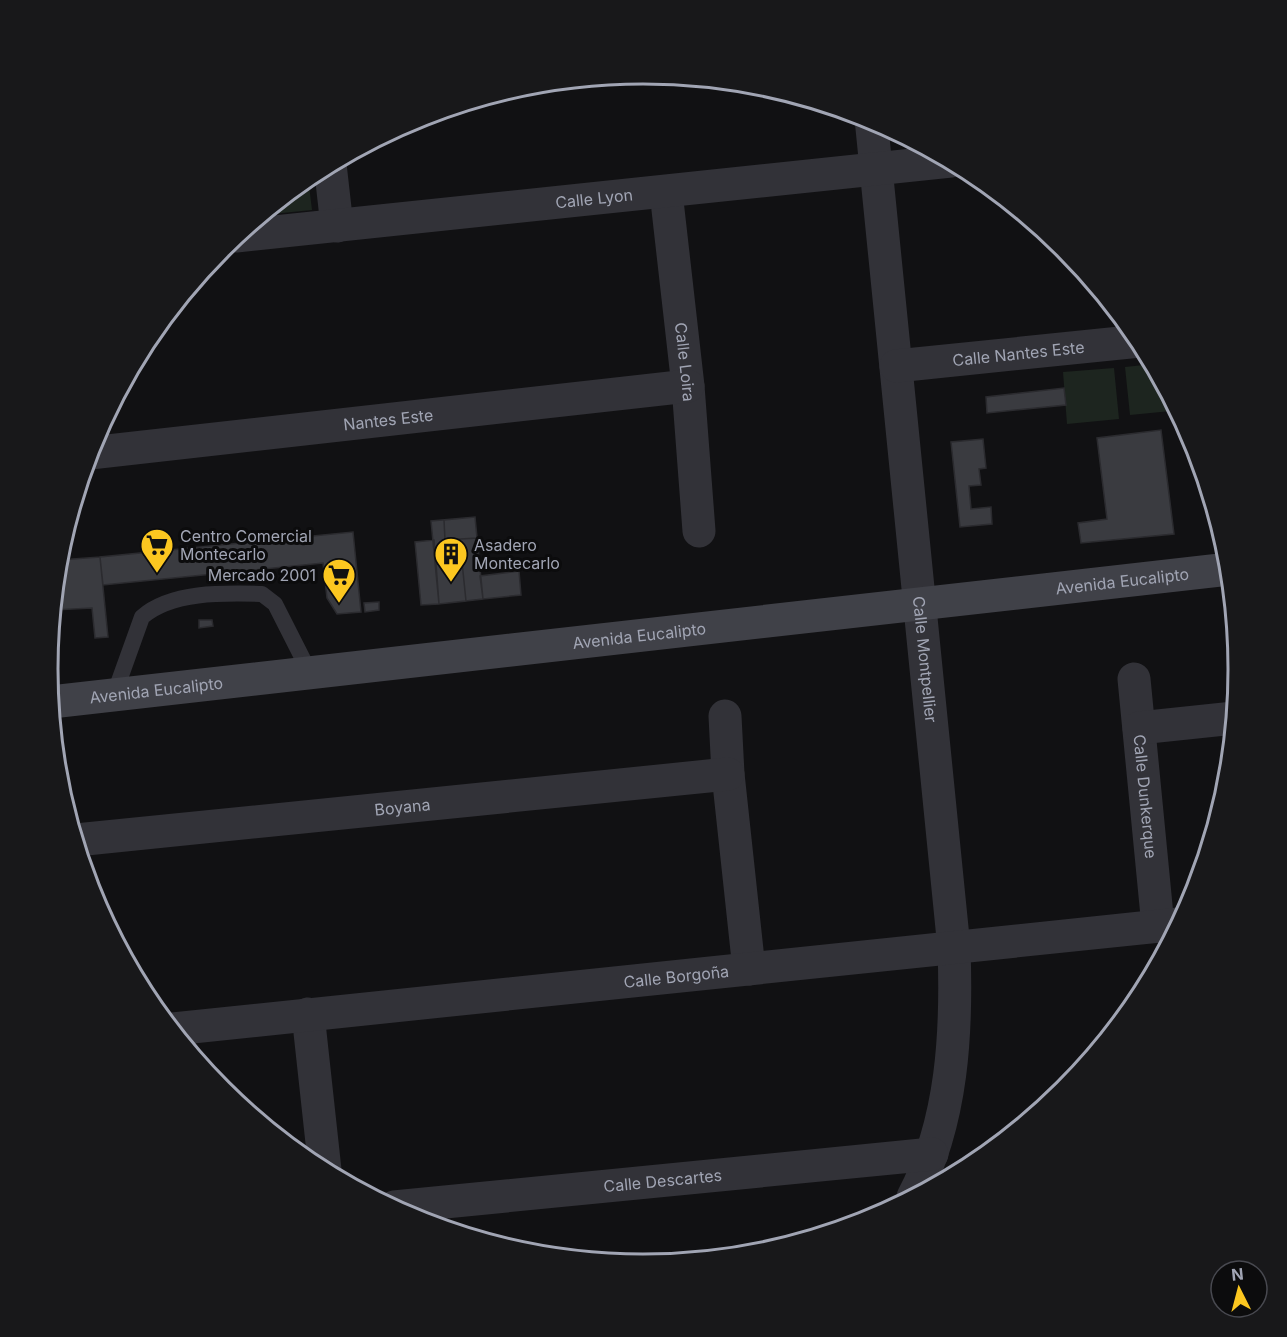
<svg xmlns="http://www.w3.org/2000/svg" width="1287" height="1337" font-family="Inter,sans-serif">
<rect width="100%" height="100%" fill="#111113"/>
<path fill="#1d251f" d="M308,177L312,210L262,215Z
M1153,364L1170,396L1171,411L1130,415L1125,367Z
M1114,368L1119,419L1067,424L1063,372Z"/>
<path fill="#3a3b40" stroke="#2b2b2f" stroke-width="1.5" d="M1064,388L1066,405L987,413L986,397Z
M1161,430L1174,534L1081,543L1078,523L1107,519L1097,438Z
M983,439L986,468L979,469L981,485L969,486L971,509L991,507L992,524L960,527L951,442Z
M475,517L483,599L439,604L431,521Z
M475,517L477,538L445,540L444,520Z
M353,532L361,612L337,614L327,598L323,563L103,585L100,557Z
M434,540L439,604L421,605L415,542Z
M100,557L108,637L95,638L92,608L54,610L59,560Z
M462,562L466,601L439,604L436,564Z
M519,571L521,595L483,599L480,576Z
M379,602V610L365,612L364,603Z
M199,620H212L213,626L199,628Z"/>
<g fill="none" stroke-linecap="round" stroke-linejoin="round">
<path stroke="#323238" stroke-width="16" d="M114,695L142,617C172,591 225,593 262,594L275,604L310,673"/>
<g stroke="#323238" stroke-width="33">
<path id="s1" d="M871,118L954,948C957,1031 953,1121 913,1197"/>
<path d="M330,164L337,226"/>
<path id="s2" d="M666,192L688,386L699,531"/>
<path id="s3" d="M236,236L951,161"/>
<path id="s4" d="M896,366L1140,341"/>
<path id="s5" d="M90,453L688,386"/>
<path id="s6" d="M1134,679L1158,926"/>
<path d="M725,716L728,774L749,969"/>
<path d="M1139,728L1234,718"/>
<path id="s7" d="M76,840L728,774"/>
<path d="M308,1014L325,1170"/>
<path id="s8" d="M173,1029L1179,924"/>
<path id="s9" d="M394,1207L932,1154"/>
</g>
<path stroke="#404148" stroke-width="33" id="s10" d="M51,702L1229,569"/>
</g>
<defs>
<g id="supermarket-pin" transform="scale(1.725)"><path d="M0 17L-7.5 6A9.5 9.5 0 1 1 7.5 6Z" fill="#fcc720" stroke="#0c0c0d"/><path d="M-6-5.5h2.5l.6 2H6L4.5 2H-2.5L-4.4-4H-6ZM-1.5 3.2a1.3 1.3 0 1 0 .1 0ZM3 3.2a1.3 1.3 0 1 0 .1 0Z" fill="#111"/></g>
<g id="building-pin" transform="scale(1.725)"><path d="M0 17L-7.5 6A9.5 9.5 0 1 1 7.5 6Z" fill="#fcc720" stroke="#0c0c0d"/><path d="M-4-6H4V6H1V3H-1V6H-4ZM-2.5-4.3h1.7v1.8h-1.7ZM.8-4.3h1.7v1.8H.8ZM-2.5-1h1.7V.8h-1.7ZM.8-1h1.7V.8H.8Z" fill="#111"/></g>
</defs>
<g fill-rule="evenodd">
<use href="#supermarket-pin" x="157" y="545"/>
<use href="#building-pin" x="451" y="554"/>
<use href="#supermarket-pin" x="339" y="575"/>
</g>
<g text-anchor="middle" stroke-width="6" stroke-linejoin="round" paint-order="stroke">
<g font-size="16" fill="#a1a5b4" stroke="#0c0c0d">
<text dy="6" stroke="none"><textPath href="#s3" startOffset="360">Calle Lyon</textPath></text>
<text dy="6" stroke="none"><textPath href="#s4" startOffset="123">Calle Nantes Este</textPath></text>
<text dy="6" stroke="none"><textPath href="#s2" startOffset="171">Calle Loira</textPath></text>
<text dy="6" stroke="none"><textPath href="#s5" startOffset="300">Nantes Este</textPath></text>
<text dy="6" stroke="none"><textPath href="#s10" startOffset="1078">Avenida Eucalipto</textPath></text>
<text dy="6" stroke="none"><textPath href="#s10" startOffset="592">Avenida Eucalipto</textPath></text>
<text dy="6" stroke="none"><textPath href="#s1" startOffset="544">Calle Montpellier</textPath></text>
<text dy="6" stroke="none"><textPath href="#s10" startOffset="106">Avenida Eucalipto</textPath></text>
<text dy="6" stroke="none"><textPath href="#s6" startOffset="118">Calle Dunkerque</textPath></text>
<text dy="6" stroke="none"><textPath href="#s7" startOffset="328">Boyana</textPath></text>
<text dy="6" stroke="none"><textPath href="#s8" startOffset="506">Calle Borgoña</textPath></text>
<text dy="6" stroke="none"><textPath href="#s9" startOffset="270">Calle Descartes</textPath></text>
</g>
<g font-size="16" fill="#a1a5b4" stroke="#0c0c0d" text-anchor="start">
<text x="180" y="542">Centro Comercial<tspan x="180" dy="18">Montecarlo</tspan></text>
<text x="474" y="551">Asadero<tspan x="474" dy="18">Montecarlo</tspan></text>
<text x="316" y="581" text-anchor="end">Mercado 2001</text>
</g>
</g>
<path d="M0 0H1287V1337H0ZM58 669a585 585 0 1 1 1170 0a585 585 0 1 1-1170 0Z" fill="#18181a" fill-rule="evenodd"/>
<path fill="none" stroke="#a1a5b4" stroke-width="3" d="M58 669a585 585 0 1 1 1170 0a585 585 0 1 1-1170 0Z"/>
<g transform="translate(1239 1289) rotate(354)"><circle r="28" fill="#0c0c0d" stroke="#484950" stroke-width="1.5"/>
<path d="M0-4.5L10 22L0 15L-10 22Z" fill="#fcc720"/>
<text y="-9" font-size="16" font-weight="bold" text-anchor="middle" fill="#a1a5b4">N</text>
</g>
</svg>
